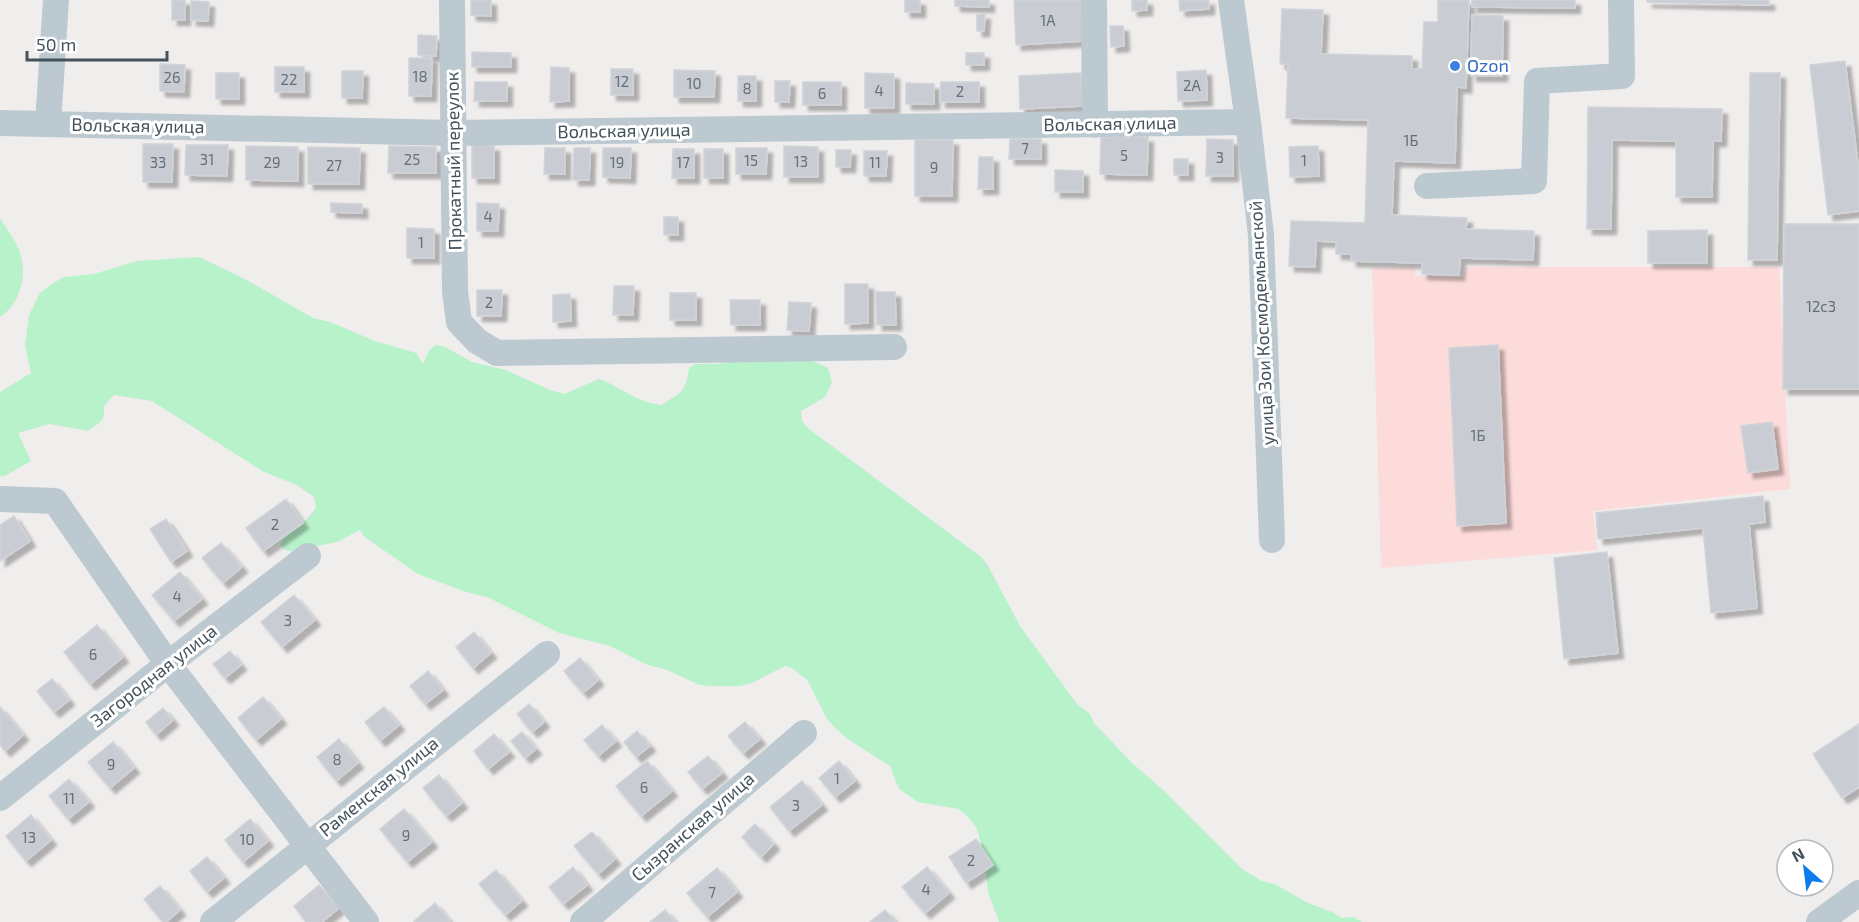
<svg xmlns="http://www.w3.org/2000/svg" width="1859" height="922" font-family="'Exo 2',sans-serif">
<defs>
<filter id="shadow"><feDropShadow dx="5.5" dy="5.5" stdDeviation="1.5" flood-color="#0004"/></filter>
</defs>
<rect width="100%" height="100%" fill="#f0eded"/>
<path fill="#fcdbda" d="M1466,267H1779L1790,489L1593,511L1597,550L1381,568L1372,268H1415V276L1464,277Z"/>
<path fill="#b7f2ca" d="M0,218C7,230 18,243 21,256C27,278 19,305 0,317Z
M199,257L245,279L313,318L330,322L375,341L416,353L423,364L429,350L436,345L445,347L472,362L506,370L550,390L564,394L599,379C612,383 617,388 629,394C639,400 649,403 661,405C680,393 686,393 689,368L695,364H719L742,359L798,354L828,368L832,382L825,397L801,411L802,421L809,429L980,556L987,564L1020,626L1077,704L1090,714L1094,723L1132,763L1162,789L1242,869L1262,881L1275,884L1306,902L1332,912L1342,918L1353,917L1362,922H999L988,892L984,856L977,829L971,820L959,809L918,802L899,789L890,766L849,740L835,728L827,719L808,681L792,668L785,666L752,683L740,686H708L697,684L667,670L645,664L610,646L559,633L487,597L466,592L418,574L369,540L363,535L360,530L337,542L307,548L297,552L285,550L280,545L284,535L306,520L316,508L314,497L297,485L264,472L152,401L114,395L104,406C105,422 100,422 88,431L50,424L18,433L31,461L5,476H0V392L31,373L25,346L29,315L40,293L55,282L64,277L94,274L137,261Z"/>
<path fill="#c9ccd2" stroke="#d0d4d9" stroke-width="1.5" filter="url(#shadow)" d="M172,0H185V20H172Z
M471,0H491V16L471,15Z
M905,0H920V12H905Z
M955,0H989V7L955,6Z
M1014,0H1081L1083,41L1016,45Z
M1132,0H1147V10L1132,11Z
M1179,0H1209V9L1180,11Z
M1438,0H1469L1466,88L1457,87L1455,163L1394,161L1392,215L1467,218L1466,229L1534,231L1533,260L1460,258L1459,275L1422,274V263L1351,261V254H1336V242L1316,241L1315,267L1289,266L1291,221L1365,223L1368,120L1286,118L1288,64H1280L1282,9L1323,10L1321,54L1412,56V69H1422L1424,22H1438Z
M1472,0H1575V8L1472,7Z
M1647,0H1769V5L1647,2Z
M191,1L209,2L208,21L191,20Z
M977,14H985L984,31H977Z
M1472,15L1503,16L1502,76H1471Z
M1110,26H1123L1124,46L1111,47Z
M418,35L437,36L436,56L418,55Z
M472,52L511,53V67H472Z
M966,53H984V65H966Z
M409,58H432L431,96H409Z
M1845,61L1859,172V211L1828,215L1810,65Z
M160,64L185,65L184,92L160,91Z
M275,67H304V92H275Z
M551,67L569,68V101L550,102Z
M611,69H633V95H611Z
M674,70L715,71L714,97H674Z
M1206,70L1207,100L1178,101L1177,72Z
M342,71H363L362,98H342Z
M216,73H239V99H216Z
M865,73L894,74V108H865Z
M1081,73L1082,106L1020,109L1019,76Z
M1750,73H1780L1777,260H1748Z
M738,76H756V101H738Z
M775,81H790L789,102H775Z
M475,82H507V101H474Z
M803,82H841V105H803Z
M941,82H979V102H940Z
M906,83L934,84V104H906Z
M1588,107L1722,109L1721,141H1713L1712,197H1676V141L1612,140L1611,229H1587Z
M1101,137H1148L1147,175L1100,174Z
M1010,139H1041V159H1009Z
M1207,139L1233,140V176H1206Z
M915,140H953L952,196H915Z
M143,144H173L172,182H143Z
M186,145H228L227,176L185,175Z
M472,145L494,146V178H472Z
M246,146L298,147V181L246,180Z
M389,146L436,147V173H388Z
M784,146L818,147V177H784Z
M1318,146L1319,176L1290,177L1289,147Z
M308,147L360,148L359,184H308Z
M545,148H565V174H544Z
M574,148H590L589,180H573Z
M603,148H631L630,178L603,177Z
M736,148H767L766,174H736Z
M673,149H694V178H672Z
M704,149H723V178H704Z
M836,150H851L850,167H836Z
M864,151H887L886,176H864Z
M979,157H993V189H978Z
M1174,159H1188V175H1174Z
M1055,170L1083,171V192H1055Z
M331,203L362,204V213L331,212Z
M477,203L499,204L498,231H477Z
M664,217H678V235H664Z
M1784,224H1859V389H1783Z
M407,228L434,229V258H407Z
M1707,230V263H1648V231Z
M845,284H868V323L845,324Z
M614,286H634L633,315H613Z
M477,290H502L501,316H477Z
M876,292H895L896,325H877Z
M670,293H696V320H670Z
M570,294L571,321L553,322V295Z
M730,300H760V325H731Z
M789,302L811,303L809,331L787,330Z
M1498,345L1506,523L1457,526L1449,348Z
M1772,422L1778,469L1748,473L1741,426Z
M1763,496L1765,522L1749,524L1757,608L1711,613L1703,528L1598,539L1596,513Z
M286,499L303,523L263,551L246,528Z
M14,516L30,541L0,561V525Z
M166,519L187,551L171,562L150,529Z
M221,543L242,567L223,583L202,558Z
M1607,552L1618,653L1564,659L1554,558Z
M180,572L202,599L174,621L152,595Z
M294,595L315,620L282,647L261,622Z
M97,625L123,657L90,684L64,652Z
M474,632L491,653L473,668L456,647Z
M230,651L241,665L225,678L213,664Z
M580,658L598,680L583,693L564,671Z
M428,671L443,690L425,704L410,686Z
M52,679L69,700L54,712L37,691Z
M263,697L281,719L256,740L238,718Z
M529,704L544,722L532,732L517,714Z
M0,707L23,735L5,751L0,745Z
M384,707L399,725L380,741L365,722Z
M163,708L173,720L156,735L146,722Z
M745,722L760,739L743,753L728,736Z
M1859,724V787L1842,798L1813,754Z
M602,725L616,741L598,756L584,740Z
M637,731L650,746L636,757L624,742Z
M522,732L536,749L525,758L511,741Z
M494,734L509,752L488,769L474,751Z
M339,739L358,763L336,781L317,757Z
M113,742L134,768L110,788L88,762Z
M708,756L722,773L702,789L688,772Z
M647,761L672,791L641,816L616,786Z
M839,761L855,781L835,797L819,778Z
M439,775L462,803L446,816L423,788Z
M69,779L89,802L68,819L49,796Z
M802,781L822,805L789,831L770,807Z
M404,809L432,842L407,862L380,829Z
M31,815L51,840L26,861L6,836Z
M250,819L268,841L243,862L225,840Z
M755,824L774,844L761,857L742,837Z
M592,832L615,859L598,874L574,846Z
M976,839L993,865L966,883L949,857Z
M207,857L224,878L207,892L190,871Z
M573,867L587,885L563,904L549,887Z
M927,867L949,893L925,913L902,887Z
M717,868L737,892L707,917L687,893Z
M496,870L522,901L505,915L479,884Z
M319,885L339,908L322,922H306L294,906Z
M160,886L180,910L166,922H163L144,899Z
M435,903L450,922H415L414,921Z
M665,910L675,922H650Z
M885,910L895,922H870Z"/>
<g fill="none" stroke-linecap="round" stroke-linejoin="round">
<path stroke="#bcc9d1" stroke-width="26" d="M452,0L455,291L459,322L477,341L497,353L894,347
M1094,0L1095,125
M1231,0L1248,122L1261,235L1272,540
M0,123L453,133L1248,122
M48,124L56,0
M1427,186L1534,181L1537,81L1622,76L1621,0
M0,499L55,501L168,664L366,922
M0,798L168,664L308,556
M213,922L547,654
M583,922L804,733
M1819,922L1859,893"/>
</g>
<circle fill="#3f7fe0" stroke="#fff" stroke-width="2" cx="1455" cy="66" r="6"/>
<g text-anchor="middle" stroke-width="6" stroke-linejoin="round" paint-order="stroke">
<g font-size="15" fill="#65707a">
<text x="1048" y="26">1А</text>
<text x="420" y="82">18</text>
<text x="172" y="83">26</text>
<text x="289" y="85">22</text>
<text x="622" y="87">12</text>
<text x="694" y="89">10</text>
<text x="1192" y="91">2А</text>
<text x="747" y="94">8</text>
<text x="879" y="96">4</text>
<text x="960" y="97">2</text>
<text x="822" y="99">6</text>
<text x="1411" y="146">1Б</text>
<text x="1025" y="154">7</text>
<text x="1124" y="161">5</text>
<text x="1220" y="163">3</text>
<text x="207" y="165">31</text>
<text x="412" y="165">25</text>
<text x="751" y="166">15</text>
<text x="1304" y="166">1</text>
<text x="801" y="167">13</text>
<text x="158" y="168">33</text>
<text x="272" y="168">29</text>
<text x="617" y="168">19</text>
<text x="683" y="168">17</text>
<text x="875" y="168">11</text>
<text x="334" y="171">27</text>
<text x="934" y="173">9</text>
<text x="488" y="222">4</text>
<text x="421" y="248">1</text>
<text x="489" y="308">2</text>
<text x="1821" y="312">12с3</text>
<text x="1478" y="441">1Б</text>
<text x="275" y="530">2</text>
<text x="177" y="602">4</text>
<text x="288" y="626">3</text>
<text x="93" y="660">6</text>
<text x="337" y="765">8</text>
<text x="111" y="770">9</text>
<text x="837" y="784">1</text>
<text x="644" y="793">6</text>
<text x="69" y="804">11</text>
<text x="796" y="811">3</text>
<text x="406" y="841">9</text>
<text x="29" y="843">13</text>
<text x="247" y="845">10</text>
<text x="971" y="866">2</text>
<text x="926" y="895">4</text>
<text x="712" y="898">7</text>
</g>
<g font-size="18" fill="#366cbe" stroke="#fff" text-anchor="start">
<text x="1467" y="72">Ozon</text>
</g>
<g font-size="18" fill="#44525c" stroke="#fff">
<text transform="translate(1110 124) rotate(-1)" y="6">Вольская улица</text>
<text transform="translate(138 126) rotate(1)" y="6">Вольская улица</text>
<text transform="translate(624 131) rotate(-1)" y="6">Вольская улица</text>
<text transform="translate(454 161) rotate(-91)" y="6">Прокатный переулок</text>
<text transform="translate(1262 323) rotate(-93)" y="6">улица Зои Космодемьянской</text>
<text transform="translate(154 676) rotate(-38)" y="6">Загородная улица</text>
<text transform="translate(379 787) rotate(-39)" y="6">Раменская улица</text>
<text transform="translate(693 827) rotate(-41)" y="6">Сызранская улица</text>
</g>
</g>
<g transform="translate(1805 868) rotate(332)"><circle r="28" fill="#ffffff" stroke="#b4babe" stroke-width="1.5"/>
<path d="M0-4.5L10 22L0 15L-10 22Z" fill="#0c7cea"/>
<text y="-9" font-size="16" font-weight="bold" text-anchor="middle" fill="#44525c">N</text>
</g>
<path d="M27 51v9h140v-9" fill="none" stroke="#44525c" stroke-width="3"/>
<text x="36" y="51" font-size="18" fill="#44525c" stroke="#ffffff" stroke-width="4.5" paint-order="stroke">50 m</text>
</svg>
